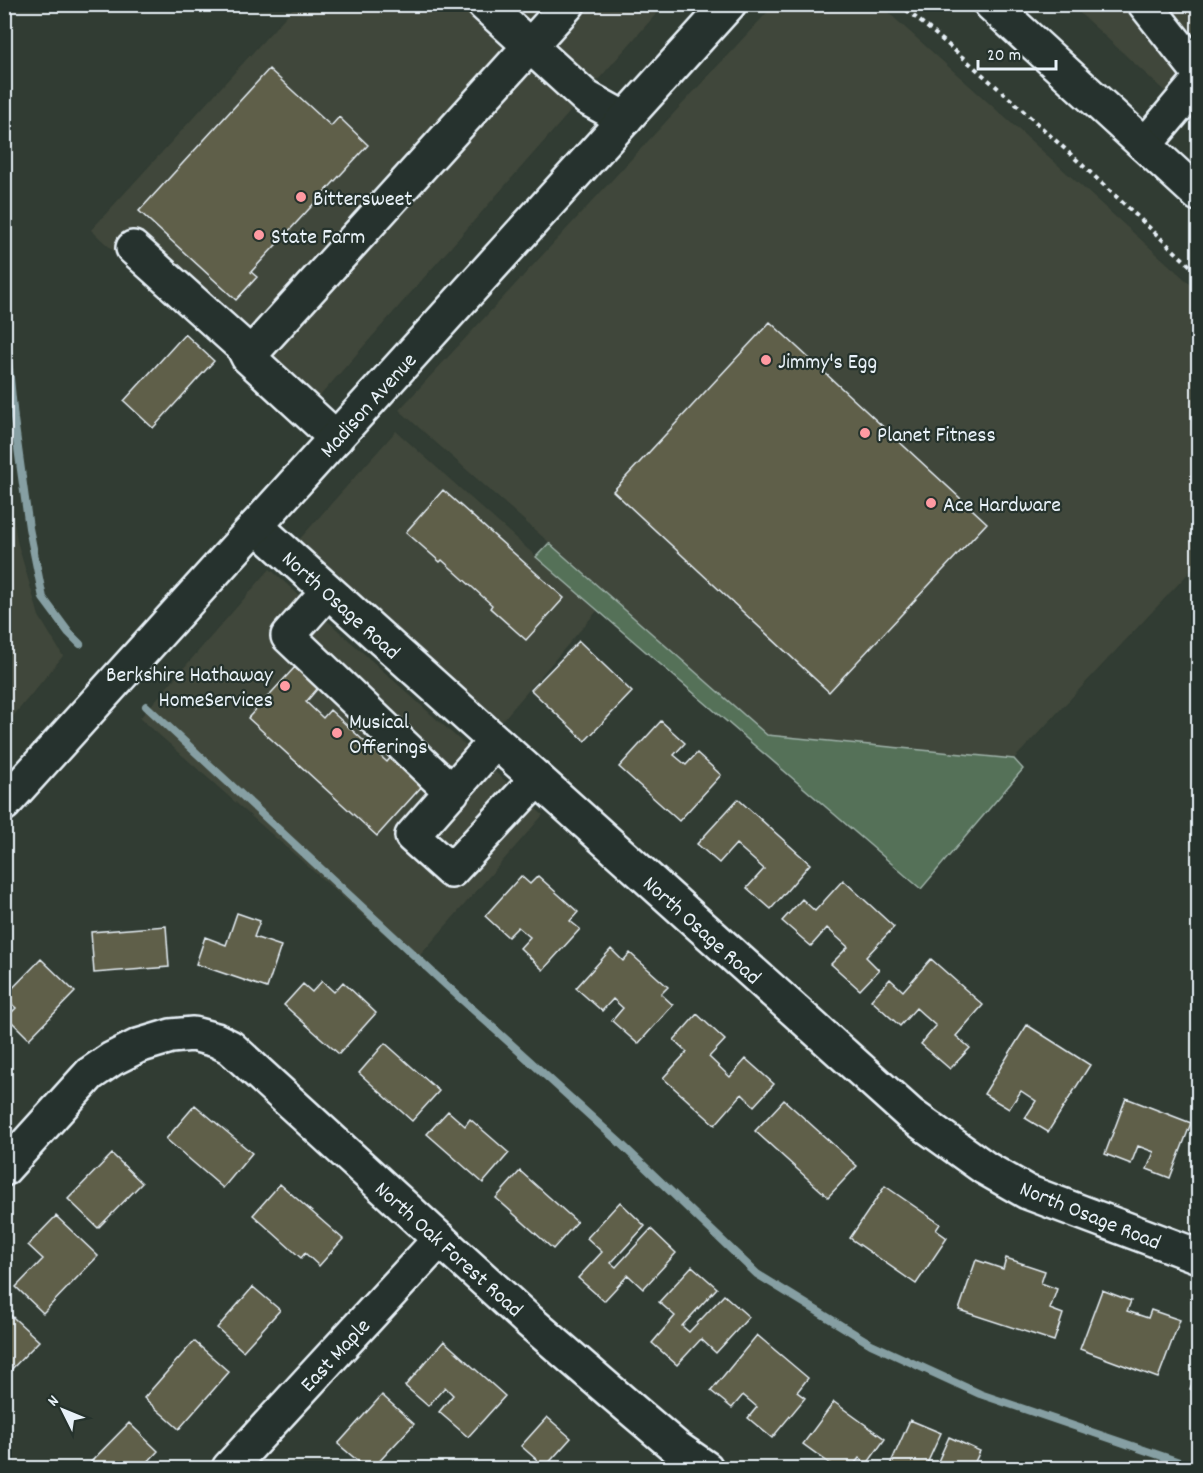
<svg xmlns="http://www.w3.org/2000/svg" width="1203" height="1473" font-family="Dekko,sans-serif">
<rect width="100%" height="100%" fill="#313c33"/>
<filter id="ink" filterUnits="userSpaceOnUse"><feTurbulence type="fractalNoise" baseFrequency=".0167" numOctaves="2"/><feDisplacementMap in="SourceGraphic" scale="12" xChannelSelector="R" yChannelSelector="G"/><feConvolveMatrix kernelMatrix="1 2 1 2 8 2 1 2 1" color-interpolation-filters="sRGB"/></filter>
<g filter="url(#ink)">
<path fill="#3f463a" d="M296,5H664L297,422L91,230Z
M774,5H880L1198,291V563L1014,759L767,735L399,410Z
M1071,5H1198V122Z
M396,431L597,611L497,727L297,542Z
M5,461L17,541L39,616L63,656L5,726Z
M270,569L543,815L415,961L140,718Z"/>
<path fill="#547159" stroke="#9eb1a8" stroke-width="1.5" d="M549,543L767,735L1014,759L1023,769L921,889L536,557Z"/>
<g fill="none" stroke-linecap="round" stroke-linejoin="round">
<path stroke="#869fa3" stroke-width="8" d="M4,317L14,419L29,528L43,598L69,633L80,644
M146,706L446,985L619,1142L757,1274L871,1344L980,1394L1197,1468"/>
</g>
<path fill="#5f5e4a" stroke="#e8f1f8" stroke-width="1.5" d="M269,69L331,126L339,117L368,145L251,272L257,277L236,300L139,211Z
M770,322L987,523L829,692L613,491Z
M185,334L214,361L153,428L124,401Z
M443,490L564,598L526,640L490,608L492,605L442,560L440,562L406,532Z
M579,641L632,692L585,741L531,690Z
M295,667L318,688L306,702L323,718L330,710L387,762L391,757L423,785L377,836L248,718Z
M661,721L685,743L674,755L686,765L697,753L721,775L679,821L619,767Z
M738,799L810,864L771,909L747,888L764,869L736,844L719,863L697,844Z
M521,876L530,884L538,876L578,912L570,921L580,929L543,970L520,948L530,937L518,927L508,937L485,916Z
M843,880L894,927L866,957L879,970L860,990L831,964L848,947L827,928L811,946L782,921L802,899L815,911Z
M237,913L260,921L254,937L281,946L267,988L196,964L205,937L226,945Z
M166,926L169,967L94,973L91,932Z
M611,949L623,961L630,953L668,987L661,994L673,1005L638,1044L612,1021L623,1008L613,999L602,1011L576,988Z
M41,959L75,992L29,1039L7,1017L16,1008L4,997Z
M931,959L983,1005L956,1036L970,1048L950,1069L921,1044L936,1026L916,1008L900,1026L871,1000L890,979L903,991Z
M322,981L334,992L343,982L376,1013L339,1054L284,1005L303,984L312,992Z
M697,1014L725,1040L709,1057L730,1077L746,1059L774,1084L754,1106L742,1094L715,1125L663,1078L687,1052L674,1040Z
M1027,1025L1090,1065L1048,1132L1025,1118L1036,1101L1021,1091L1009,1109L984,1094Z
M385,1043L439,1091L412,1121L359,1073Z
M1126,1098L1191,1123L1170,1178L1147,1169L1154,1152L1138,1146L1131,1164L1105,1154Z
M784,1100L857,1166L828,1197L755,1131Z
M195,1105L252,1153L223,1188L166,1139Z
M448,1111L465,1126L470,1119L509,1153L483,1183L427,1134Z
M112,1154L142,1183L98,1228L68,1199Z
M520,1171L577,1222L553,1249L496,1198Z
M280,1184L343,1239L319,1266L305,1253L301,1258L253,1215Z
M885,1186L940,1224L936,1230L947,1238L916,1284L850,1238Z
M620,1202L645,1226L611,1263L616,1267L651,1229L676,1253L643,1289L628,1275L604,1301L578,1278L602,1252L587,1238Z
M56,1216L98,1256L43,1313L16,1287L43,1259L28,1245Z
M1006,1258L1045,1271L1041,1283L1057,1289L1050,1309L1063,1314L1054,1341L959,1310L976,1260L1003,1269Z
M692,1266L717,1288L682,1326L689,1332L724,1295L749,1317L716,1353L701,1339L677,1365L652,1343L675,1316L659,1302Z
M253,1287L280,1310L243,1351L217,1328Z
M1102,1290L1131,1301L1127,1311L1148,1318L1151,1310L1180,1320L1158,1378L1080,1349Z
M4,1309L39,1341L4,1377Z
M757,1335L808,1378L797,1392L805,1398L772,1438L748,1418L757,1407L743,1395L732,1408L711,1391Z
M194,1341L229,1372L179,1429L144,1398Z
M444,1341L505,1396L468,1437L439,1412L453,1395L445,1387L428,1406L405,1386Z
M1198,1367V1392L1190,1389Z
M382,1395L414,1424L373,1468H366L338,1444Z
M834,1402L885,1439L867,1464L859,1458L851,1468H836L803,1444Z
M547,1417L571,1438L545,1467L521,1446Z
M910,1420L941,1433L925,1468H899L890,1465Z
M129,1423L158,1451L142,1468H90L87,1466Z
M949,1437L980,1451L972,1468H935Z"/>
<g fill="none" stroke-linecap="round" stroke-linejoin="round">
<g stroke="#e8f1f8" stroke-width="38">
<path id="minor" d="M484,4L587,98L625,119
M1145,4L1198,71
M1145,145L1198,82
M133,248L243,347L248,357
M336,438L248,357L568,4
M256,526L911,1115L985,1168L1027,1192L1198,1256
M328,591L288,636L452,792
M495,742L412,836L451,871L537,779
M4,1169L90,1074L112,1059L138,1046L171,1036L193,1034L216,1040L230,1047L529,1321L610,1391L677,1448L706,1468
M229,1468L440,1239"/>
</g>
<g stroke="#e8f1f8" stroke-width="38">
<path id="major" d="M991,4L1198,194
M4,804L729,4"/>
</g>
<path stroke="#e8f1f8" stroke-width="4" stroke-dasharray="4.5 4.5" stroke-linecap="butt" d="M899,4C1004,89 1100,182 1198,273"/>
<use href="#minor" stroke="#26332d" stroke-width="33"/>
<use href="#major" stroke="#26332d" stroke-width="33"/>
</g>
</g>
<g fill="#ff9aa2" stroke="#26332d" stroke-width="2">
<circle cx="301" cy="197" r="6"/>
<circle cx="259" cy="235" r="6"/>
<circle cx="766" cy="360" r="6"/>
<circle cx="865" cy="433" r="6"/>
<circle cx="931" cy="503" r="6"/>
<circle cx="285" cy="686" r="6"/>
<circle cx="337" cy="733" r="6"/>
</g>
<g text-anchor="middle" stroke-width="4.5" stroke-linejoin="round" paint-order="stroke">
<g font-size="22" fill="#e8f1f8" stroke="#26332d" text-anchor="start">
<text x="313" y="205">Bittersweet</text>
<text x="271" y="243">State Farm</text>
<text x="778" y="368">Jimmy's Egg</text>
<text x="877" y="441">Planet Fitness</text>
<text x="943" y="511">Ace Hardware</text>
<text x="273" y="681" text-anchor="end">Berkshire Hathaway<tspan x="273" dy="25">HomeServices</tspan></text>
<text x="349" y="728">Musical<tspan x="349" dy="25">Offerings</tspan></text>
</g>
<g font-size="22" fill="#e8f1f8" stroke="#26332d">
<text transform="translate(367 404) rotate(-48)" y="8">Madison Avenue</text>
<text transform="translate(342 604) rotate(42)" y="8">North Osage Road</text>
<text transform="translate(703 929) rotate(42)" y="8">North Osage Road</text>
<text transform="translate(1091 1214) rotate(22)" y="8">North Osage Road</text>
<text transform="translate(450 1248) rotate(42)" y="8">North Oak Forest Road</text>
<text transform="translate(334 1354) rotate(-47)" y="8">East Maple</text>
</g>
</g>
<rect width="1203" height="1473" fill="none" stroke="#26332d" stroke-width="24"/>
<rect x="12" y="12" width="1179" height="1449" fill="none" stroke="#e8f1f8" stroke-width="2" filter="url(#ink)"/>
<g transform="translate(63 1410) rotate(313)" stroke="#26332d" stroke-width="4.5" paint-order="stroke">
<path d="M0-4.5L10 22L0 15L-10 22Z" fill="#e8f1f8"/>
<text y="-9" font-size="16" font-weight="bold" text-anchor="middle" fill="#e8f1f8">N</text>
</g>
<path d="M978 60v9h78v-9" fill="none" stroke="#e8f1f8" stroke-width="3"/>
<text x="987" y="60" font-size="18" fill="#e8f1f8" stroke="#26332d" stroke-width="4.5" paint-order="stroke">20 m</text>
</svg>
